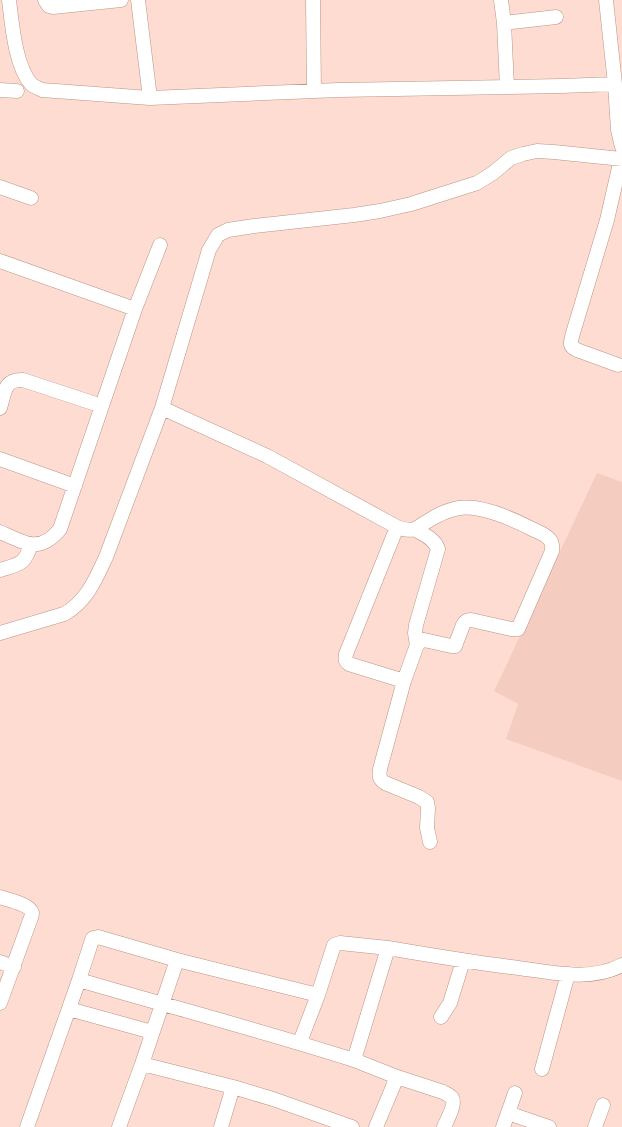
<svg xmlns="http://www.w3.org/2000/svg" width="622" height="1127" font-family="Spectral,serif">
<rect width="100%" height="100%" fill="#fedcd1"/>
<path fill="#f5cdc0" d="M597,473L622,482V781L506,739L518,704L494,691Z"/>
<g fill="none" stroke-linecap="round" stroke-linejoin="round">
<g stroke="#bb9486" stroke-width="15">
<path id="minor" d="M9,0C12,24 15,65 31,84C34,87 38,88 42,90L150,98L339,90L561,86L615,84
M45,0L49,6L53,7L121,0
M138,0L150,98
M313,0L314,91
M501,0L504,23L507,87
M606,0L615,84L618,130L622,147
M504,23L556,17
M0,90L17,91
M0,187L31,198
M0,261L135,309
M618,365L577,350C568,346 571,342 573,333L607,220L621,159
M0,408C5,392 4,379 23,380L102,406
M162,408L267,456L397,527C403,529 409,531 415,529C419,527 424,523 428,521C437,515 448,510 459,508C481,505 513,519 532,529C538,532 546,534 550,540C553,543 552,547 552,551L518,629H511L471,620C467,620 465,621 463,625L455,646H451L424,640L420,642L417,645L404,681L380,769C379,776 379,779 385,783L419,797L427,802L428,808L427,828L430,842
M0,459L75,486
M397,527L346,654C345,659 345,661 349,664L404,681
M414,529C423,534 435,539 438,549L416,625L415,633L417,645
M0,532C9,536 21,542 30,544C42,546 53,538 60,529L135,309L160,245
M0,570C19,564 25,565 31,544
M0,633L64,614C86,602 96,579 106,557L162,408L209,250L218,235L228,230L254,226L354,215L380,211L411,204L477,183L493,173L511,158L523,154L537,151L554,152L622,159
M0,897C8,900 30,904 32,913C32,916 30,920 29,923L0,1003
M177,960L142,1064L233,1087L273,1099L352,1127
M0,962L14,967
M79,980C171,1007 263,1031 354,1060
M69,1009L152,1032
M441,1017L450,1003L463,961
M300,1042L318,995L334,945L340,943L388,948
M542,1069L568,974
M397,1077L443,1092C446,1094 450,1095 452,1098C456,1104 447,1120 444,1127
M508,1113L549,1127
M27,1127L79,980L92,940L93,938L98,937L177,960L318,995
M119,1127L142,1064
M221,1127L233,1087
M376,1127L397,1077L354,1060L388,948C429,955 470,962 511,967C546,971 589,983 622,965
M503,1127L515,1093
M595,1127L603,1105"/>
</g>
<use href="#minor" stroke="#fff" stroke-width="14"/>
</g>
</svg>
